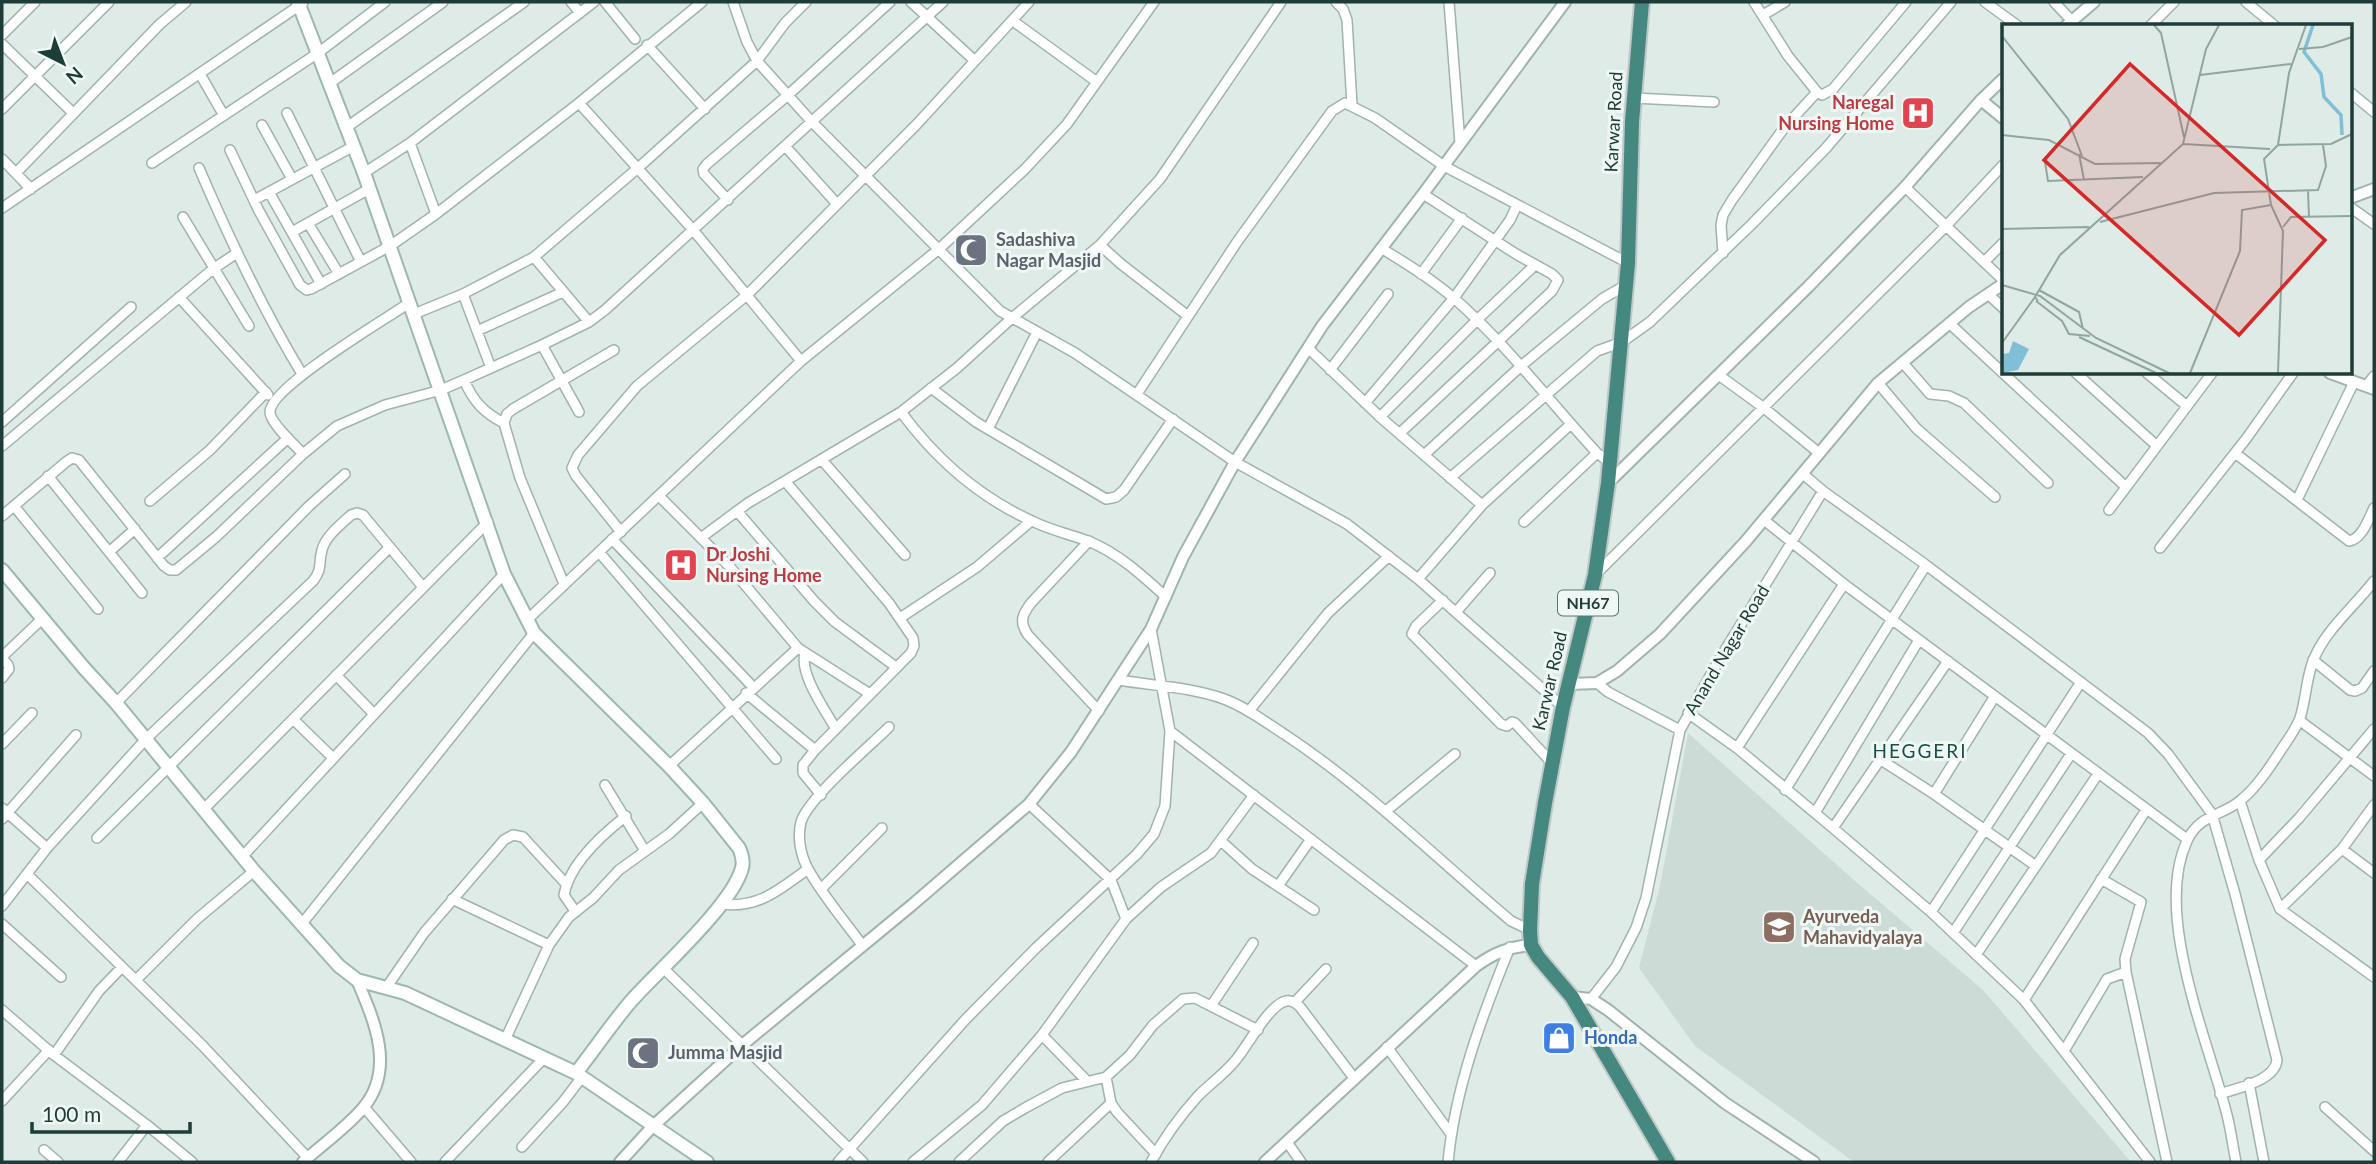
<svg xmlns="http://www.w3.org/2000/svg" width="2376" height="1164" font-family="Lato,sans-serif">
<rect width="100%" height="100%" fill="#deebe7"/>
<path fill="#cddbd6" d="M1688,733L1855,881L1983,990L2131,1162H1854L1695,1046L1639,968L1660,886Z"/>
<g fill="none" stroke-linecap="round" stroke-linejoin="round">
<g stroke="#a1b3af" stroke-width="12">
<path id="minor" d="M571,2L580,13
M605,2L635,39
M733,2L747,42L757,61L812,122L1000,311L1075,353L1235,462L1347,524L1418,579L1563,707
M911,2L975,61
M1336,2L1343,9L1347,20L1352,105
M1449,2L1460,143
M1754,2L1788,56L1817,92L1822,95L1833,89L1906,2
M1985,2L2018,26
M2054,2L2072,21
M2246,2L2275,26
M1763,15L1785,2
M1013,21L1097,82
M2150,26L2174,2
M2,35L35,2
M2,44L73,113
M647,45L705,109
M200,74L223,114
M330,83L443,2
M2350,92L2374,112
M1634,98L1714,102
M579,103L694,231L801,361
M2,109L109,2
M287,113L361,262
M262,125L292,179
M347,127L524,2
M410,143L436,214
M785,146L837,204
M230,150L259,211L300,285L307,290L311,289L390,246L436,214L579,103L702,2
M2,159L31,189
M152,163L318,53L385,2
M199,168C229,238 262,308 302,374
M16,173L160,24L186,2
M364,173L410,143L594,2
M1905,187L2003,280
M269,192L321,284
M254,200L354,146
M728,200L704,174L703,169L707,164L788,95L890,2
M2350,207L2374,224
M2,208L303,3
M183,217L249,326
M308,223L339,274
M292,232L369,189
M1100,245L1121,264L1188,316
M1381,248C1407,264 1433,280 1456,300C1508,346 1550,402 1597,453L1609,462
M1723,253L1721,225L1723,215L1732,200L1784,128L1817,92
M534,257L589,322
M1984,262L2003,243
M1421,274L1462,218
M463,294L491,368
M1988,294L2003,308
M179,297L268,395
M414,314L463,294L534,257L638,168L757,61L785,23L806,2
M1949,323L2126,487
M477,331L563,292
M542,345L579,412
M1308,348L1380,417L1482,505
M1903,363L1930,394L1949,396L1964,403L2048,483
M1330,370L1388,294
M2076,373L2157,446
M2147,373L2187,406
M1720,376L1764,408L1819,453
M464,380C473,401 484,413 504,423
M1878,383L1917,429L1995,497
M2366,386L2374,376
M931,388L976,422L1106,499L1116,497L1124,490L1173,419
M1137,394L1237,242L1332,111L1345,103L1375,118L1444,166L1628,263
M1365,403L1454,298L1510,220L1517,205
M901,412C935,458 979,497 1032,521C1050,530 1069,534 1088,541C1118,553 1142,575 1166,597
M1380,417L1477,320L1535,265
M2,422L131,307
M988,429L1037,332
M1400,433L1552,291L1558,280L1552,274L1516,254L1423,194
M2,446L213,269L237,253
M2235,453L2349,541C2362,539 2368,520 2374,508
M303,454C295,445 270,423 270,412C270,387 386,319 409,303
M1424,455L1521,366L1602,299L1626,285
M822,460L905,555
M48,476L142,593
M1450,478L1597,351L1622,342L1650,322L1752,224L1826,148L1951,2
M785,481L889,603L913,638L914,646L911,653L815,750L803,765V773L821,795
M1823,491L1926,565L2148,733L2168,754L2212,814L2235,894L2277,1060C2275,1081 2237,1088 2220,1094
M660,497L730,567L798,648L870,694
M2297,500L2354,382
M150,501L210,450L266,392
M14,506L98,609
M2109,510L2212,373
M737,511L814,601L835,622L896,667
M2,516L66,462L72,458L79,460L164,566L170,570H176L216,537L303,454L337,426L385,405L441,390L464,380L542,345L589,322L605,310L943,2
M1764,520L1844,584L2187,839
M1524,522L1597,453
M621,532L576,476L572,468L578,455L637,386L747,295L917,124L1029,2
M702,537L748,503L901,412L957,368L1012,318L1100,245L1160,179L1281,2
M612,539L753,687
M1089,541L1031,603C1022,615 1019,622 1028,635L1099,711
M2160,548L2246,439L2293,373
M109,552L135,529
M599,552L776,759
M157,558L288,438
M1596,574L1946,226L2003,165
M1418,579L1482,505L1571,424
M564,584L520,478L506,430L504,423L507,414L513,409L614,350
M1443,600L1416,626L1412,634L1501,724L1507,726L1512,722L1515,723L1552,763
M1456,612L1490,573
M900,618L977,567L1031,521
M527,620L801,361L939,249L1025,169L1067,124L1154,2
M805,653C799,674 825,710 836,729
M2,657L43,618
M2,658L8,665L9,669L2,678
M2313,660L2350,690L2355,691L2362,688L2374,671
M336,675L374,714
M1119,680C1154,686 1191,687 1224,699C1246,707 1265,722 1284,734C1366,788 1436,858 1511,921L1530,930
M1597,683L1608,692L1680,730
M746,693L815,750
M116,703L309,506L345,474
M1249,711L1328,613L1389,556
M1688,713L1737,748L1833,828L1931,912L2024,1000L2150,1162
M293,719L333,758
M2299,720L2374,776
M1170,731L1476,966
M2,744L32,713
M1737,748L1844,584
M1881,760L1934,794L1995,696
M669,766L798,648
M605,785L645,851
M1785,790L1926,565
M1934,794L2036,866
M2240,801L2259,860L2280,909L2374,977
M1029,804L1111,880L1126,919
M2,808L47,848
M204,809L488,522
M1386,811L1455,754
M1815,813L1919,640
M2,819L76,735
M1833,828L1948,661
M97,838L390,547
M1221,841L1252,869L1314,910
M2342,849L2374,873
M242,857L504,574
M2259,860L2299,818L2374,729
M27,874L203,1046L308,1158
M2101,879L2141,902L2125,959L2126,972L2167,1162
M1278,886L1311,839
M822,888L882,828
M452,899L549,945
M721,904C759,909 780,889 808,869
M2,906L47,848L146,739L313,581C323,568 318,564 322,550C325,537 341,524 351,515L357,513L363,515L423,587
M2280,909L2342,849L2374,805
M575,911L564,895C569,864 603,834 626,816
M1931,912L2081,682
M2,924L61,977
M301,925L534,633
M1953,933L2071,754
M862,945C844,920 823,896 808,869C801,856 797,838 801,822C808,798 869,747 889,727
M1976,955L2098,774
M662,967L863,1162
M136,980L197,919L254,871
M386,988L424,933L504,840L513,835L523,837L567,885
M1591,999L1616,967L1636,928L1646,898L1680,730L1719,660L1823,491L1803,474
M2024,1000L2146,810
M1295,1002L1326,969
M1211,1006L1253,943
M2,1010L54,1055L147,1125L192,1162
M1042,1035L1086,1080
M505,1040L549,945L569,917L593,898L619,870L669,834L703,803
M1387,1047L1451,1134
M2064,1051L2107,979L2126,972
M54,1055L99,991L122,967
M1106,1077L1111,1103L1117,1112L1156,1154
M2249,1083L2264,1162
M2,1101L49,1050
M364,1107L411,1162
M2325,1107L2374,1151
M1287,1142L1301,1162
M522,1147L563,1102L582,1077
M44,1150L58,1162
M118,1162L147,1125
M445,1162L544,1058
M838,1162L965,1020L1036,948L1137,854L1154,834L1165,806L1170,731L1151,629
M913,1162L982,1105L1042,1035L1126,919L1161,887L1211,853L1254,795
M959,1162L1003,1121L1025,1108L1062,1088L1106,1077L1130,1055L1153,1025L1183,999L1195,998L1258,1030
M1048,1162L1111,1103
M1151,1162C1164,1138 1180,1116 1198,1096C1210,1084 1223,1075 1234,1062C1247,1048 1268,1005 1286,1001C1292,1000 1296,1003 1300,1007L1354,1078
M1448,1162C1455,1088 1482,1016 1510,947
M2236,1162C2233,1147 2231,1131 2227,1115C2208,1040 2153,914 2187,841C2199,814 2223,816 2241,800C2257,787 2270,767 2281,750C2287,741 2296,729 2300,718C2306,700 2306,679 2313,661C2325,630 2354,607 2374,581"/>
</g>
<g stroke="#a1b3af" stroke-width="14">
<path id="tertiary" d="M2066,26L2094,2
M1981,100L2003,118
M2350,198L2374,189
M2330,373L2374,389
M1608,483L1808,287L1905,187L1981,100L2003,79
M1569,684L1597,683L1617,671L1660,634L1746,541L1878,383L1969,307L2003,284
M1572,997L1591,999L1608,1010L1725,1103L1814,1162
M303,1162C323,1144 346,1128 363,1108C396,1069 374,1020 357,980
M620,1162L652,1127L741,1046L912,905L1029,804L1071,752L1151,629L1183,557L1235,462L1322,326L1423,194L1565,2
M1265,1162L1476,966C1494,953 1509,947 1531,945"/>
</g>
<g stroke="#9cb8b1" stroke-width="16">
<path id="secondary" d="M298,2L364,173L504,574L534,633L669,766L703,803L739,848C742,855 744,861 742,868C733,904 659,970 632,1000C612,1023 595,1049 576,1073
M2,570L84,668L116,703L254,871L339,966L357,980L405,993L576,1073L707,1162"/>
</g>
<g stroke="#c0c8c7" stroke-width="18">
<path id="trunk" d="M1642,2L1632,122L1628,263L1608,483L1595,575L1563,707L1545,803L1532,884L1530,930L1531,945L1538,957L1572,997L1668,1162"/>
</g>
<use href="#minor" stroke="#fff" stroke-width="9"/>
<use href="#tertiary" stroke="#fff" stroke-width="10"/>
<use href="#secondary" stroke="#fff" stroke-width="12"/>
<use href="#trunk" stroke="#448880" stroke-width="14"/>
</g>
<defs>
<g id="hospital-square" transform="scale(1.75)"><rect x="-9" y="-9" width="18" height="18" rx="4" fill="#e0444e" stroke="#eff8f4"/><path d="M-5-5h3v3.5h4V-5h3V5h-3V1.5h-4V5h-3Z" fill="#fff"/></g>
<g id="mosque-square" transform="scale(1.75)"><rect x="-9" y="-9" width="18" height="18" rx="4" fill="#6b7280" stroke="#eff8f4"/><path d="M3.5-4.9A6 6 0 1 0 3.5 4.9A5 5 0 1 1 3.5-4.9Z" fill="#fff"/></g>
<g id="university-square" transform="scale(1.75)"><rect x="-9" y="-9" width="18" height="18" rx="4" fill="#8d6e63" stroke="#eff8f4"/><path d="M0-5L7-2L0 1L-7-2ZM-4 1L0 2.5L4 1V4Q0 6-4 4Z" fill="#fff"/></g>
<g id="shop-square" transform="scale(1.75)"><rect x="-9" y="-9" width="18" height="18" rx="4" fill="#3f7fe0" stroke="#eff8f4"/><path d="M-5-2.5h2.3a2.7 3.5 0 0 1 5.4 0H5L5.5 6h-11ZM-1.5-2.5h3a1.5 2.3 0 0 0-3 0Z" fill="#fff"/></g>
</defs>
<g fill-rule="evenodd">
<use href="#hospital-square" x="1918" y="113"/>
<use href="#mosque-square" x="971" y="250"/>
<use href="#hospital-square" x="681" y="565"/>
<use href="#university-square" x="1779" y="927"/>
<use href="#shop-square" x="1559" y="1038"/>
<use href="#mosque-square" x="643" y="1053"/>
</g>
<g text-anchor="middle" stroke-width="6" stroke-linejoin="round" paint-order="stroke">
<rect fill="#eff8f4" stroke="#5d7470" stroke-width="2" x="1558" y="590.5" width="60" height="25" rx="5"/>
<g font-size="16" font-weight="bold" fill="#1e3c38">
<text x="1588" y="609">NH67</text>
</g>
<g font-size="18" font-weight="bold" fill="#be3a42" stroke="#eff8f4" text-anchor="end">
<text x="1894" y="109">Naregal<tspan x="1894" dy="21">Nursing Home</tspan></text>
<text x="706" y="561" text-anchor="start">Dr Joshi<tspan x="706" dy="21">Nursing Home</tspan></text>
</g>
<g font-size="18" fill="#1e3c38" stroke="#eff8f4">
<text transform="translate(1614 122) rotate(-87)" y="6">Karwar Road</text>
<text transform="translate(1727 650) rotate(-59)" y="6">Anand Nagar Road</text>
<text transform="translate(1550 681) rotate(-77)" y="6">Karwar Road</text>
</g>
<g font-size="18" font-weight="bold" fill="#5b616d" stroke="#eff8f4" text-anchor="start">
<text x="996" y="246">Sadashiva<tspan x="996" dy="21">Nagar Masjid</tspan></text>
<text x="668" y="1059">Jumma Masjid</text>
</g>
<g font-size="18" font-weight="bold" fill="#785e54" stroke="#eff8f4" text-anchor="start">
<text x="1803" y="923">Ayurveda<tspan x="1803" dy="21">Mahavidyalaya</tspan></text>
</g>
<g font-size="18" font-weight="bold" fill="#366cbe" stroke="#eff8f4" text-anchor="start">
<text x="1584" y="1044">Honda</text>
</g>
<g font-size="19" letter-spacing="2" fill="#195049" stroke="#eff8f4">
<text x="1920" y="758">HEGGERI</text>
</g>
</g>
<g transform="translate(2002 24)">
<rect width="350" height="350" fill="#deebe7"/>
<path d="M11,317L27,325L16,346L0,349V330L7,329Z" fill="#81bfd6"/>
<path fill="none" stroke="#81bfd6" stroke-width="3.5" d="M311,1L302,28L319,50L322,73L339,91L340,111"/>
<path fill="none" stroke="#91a5a1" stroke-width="2" d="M152,1L159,9L182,113M0,12L66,95L80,132M297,25L321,23L350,13M198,51L289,40M0,111L47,116L93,140L159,139M181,120L268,125M276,121L287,49L304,1M77,130L82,156M43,138L46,157L141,153M306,167L307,193M98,198L212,169L316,166L324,142L321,121M281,203L289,193L350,192M0,205L87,203M0,261L38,272L94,314L167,349M37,266L77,288L81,305M34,277L60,297L67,310L88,312M36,277L33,273L58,231L181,120L204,25L217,1M77,313L154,349M0,319L33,273M188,349L238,227L240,186L269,181M276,349L281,207L269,181L262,135L276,121L329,120L350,110"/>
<path fill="#d62828" fill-opacity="0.15" stroke="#d62828" stroke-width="3.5" d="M128,40L323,216L237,311L42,136Z"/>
<rect width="350" height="350" fill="none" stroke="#1e3c38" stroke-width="3.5"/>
</g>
<rect width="2376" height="1164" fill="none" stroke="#1e3c38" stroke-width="7"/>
<g transform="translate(63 63) rotate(138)" stroke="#eff8f4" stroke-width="5" paint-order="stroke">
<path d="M0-5L12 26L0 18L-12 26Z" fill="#1e3c38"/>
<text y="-10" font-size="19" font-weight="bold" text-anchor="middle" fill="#1e3c38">N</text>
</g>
<path d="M32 1122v10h158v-10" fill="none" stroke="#1e3c38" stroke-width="3.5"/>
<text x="42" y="1122" font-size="21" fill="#1e3c38" stroke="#eff8f4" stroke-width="5" paint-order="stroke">100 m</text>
</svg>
